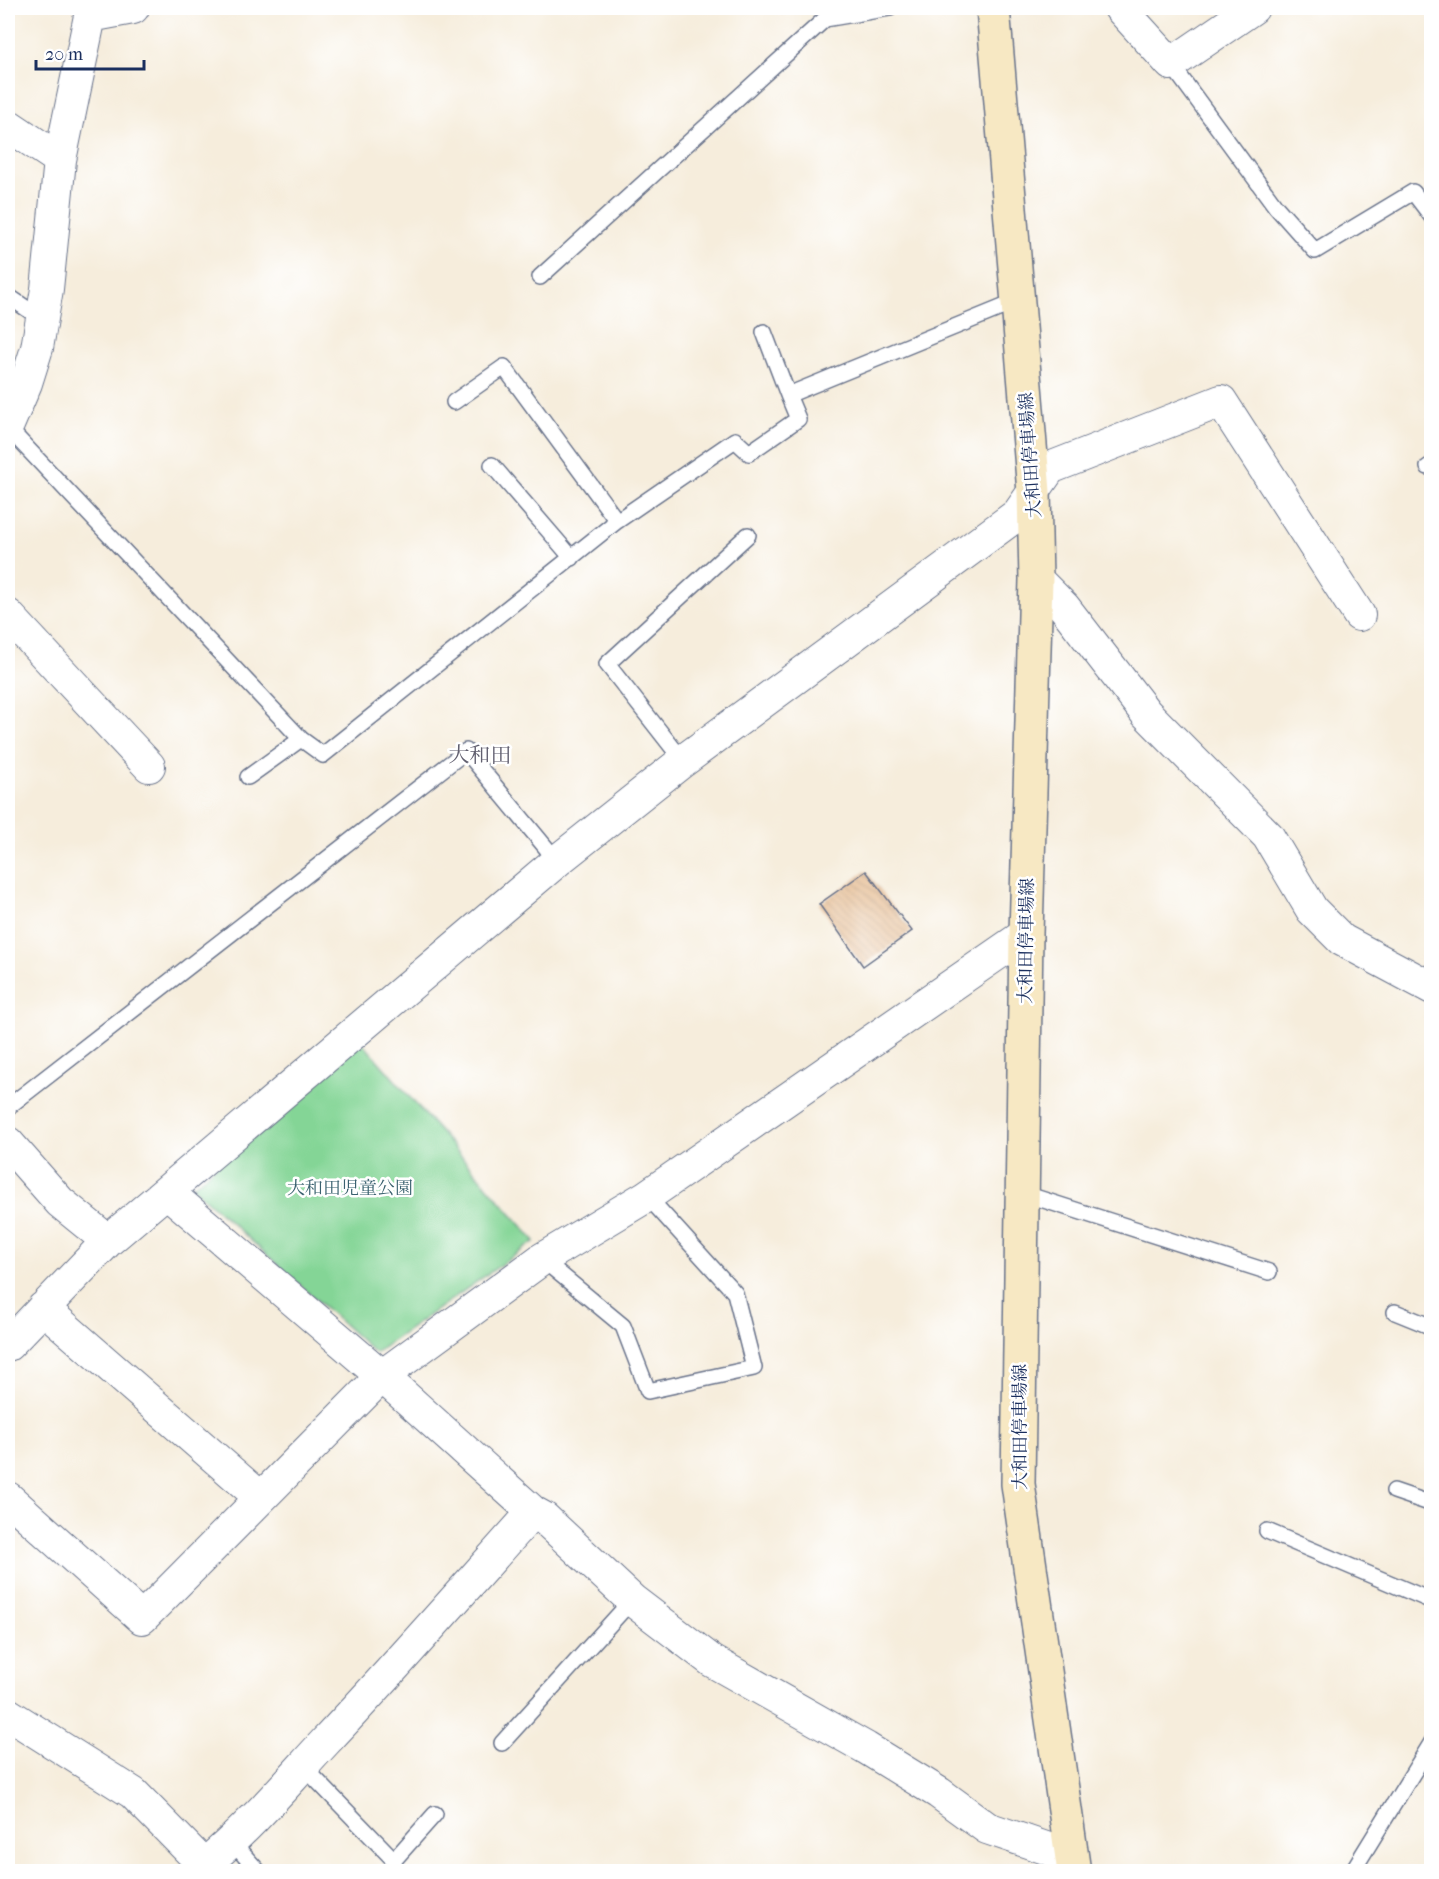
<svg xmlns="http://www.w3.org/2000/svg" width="1439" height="1879" font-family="'IM FELL French Canon','Noto Serif JP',serif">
<defs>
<pattern id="building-back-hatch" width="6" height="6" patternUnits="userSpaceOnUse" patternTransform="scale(1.5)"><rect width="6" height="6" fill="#e5bb90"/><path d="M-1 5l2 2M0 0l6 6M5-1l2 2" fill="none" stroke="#c4a17f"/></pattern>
</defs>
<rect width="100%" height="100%" fill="#fff"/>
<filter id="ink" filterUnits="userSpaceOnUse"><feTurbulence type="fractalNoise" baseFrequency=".0167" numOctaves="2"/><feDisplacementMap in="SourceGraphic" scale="12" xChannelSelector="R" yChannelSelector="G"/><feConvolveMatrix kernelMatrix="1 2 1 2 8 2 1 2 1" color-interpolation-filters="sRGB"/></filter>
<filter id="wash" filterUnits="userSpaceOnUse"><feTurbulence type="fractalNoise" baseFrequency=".008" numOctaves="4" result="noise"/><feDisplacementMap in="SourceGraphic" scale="24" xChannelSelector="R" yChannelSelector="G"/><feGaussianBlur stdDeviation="1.35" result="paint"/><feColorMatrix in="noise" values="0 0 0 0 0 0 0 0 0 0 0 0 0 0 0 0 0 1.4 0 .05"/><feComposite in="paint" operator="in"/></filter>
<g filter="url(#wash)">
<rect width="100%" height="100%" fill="#f6eddc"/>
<path fill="#84d596" stroke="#50827a" stroke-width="1.5" d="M360,1040L535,1241L375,1353L192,1187Z"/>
<g id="blocks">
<path fill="url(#building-back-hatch)" d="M866,871L912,931L863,966L819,904Z"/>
</g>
</g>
<g filter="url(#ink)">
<use href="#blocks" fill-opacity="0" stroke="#68728a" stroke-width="1.5"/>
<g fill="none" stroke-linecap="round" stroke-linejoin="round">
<g stroke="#68728a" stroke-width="18">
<path id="lane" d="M1171,64L1276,207L1315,251L1413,192L1432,217
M540,277L825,19L890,8
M8,296L42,319
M764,332L788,395
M454,402L504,367L617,521
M8,428L301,739L323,755L617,521L735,440L749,453L798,419L788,395L1018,301
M492,465L572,558
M1428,467L1432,465
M683,761L607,664L748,535
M248,777L301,739
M8,1107L466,751L557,861
M1022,1193L1269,1272
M542,1259L623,1326L648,1391L754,1368L735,1293L647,1196
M1395,1312L1432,1327
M1394,1491L1432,1504
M1267,1531L1432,1601
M502,1743L632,1600
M303,1766L394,1860L435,1814
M232,1842L259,1872
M1352,1872L1432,1742"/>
</g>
<g stroke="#68728a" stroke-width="34">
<path id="street" d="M1120,8L1171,64L1253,8
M90,16L133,8
M8,125L60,160
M8,425L26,383L37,348L47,289L60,160L90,16L96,8
M1036,579L1064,607L1146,713L1268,836L1312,910L1342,940L1432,988
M8,615L149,766
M8,1143L60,1202L108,1241
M167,1192L382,1376L533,1512L544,1518L632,1600L712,1661L866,1748L939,1793L987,1828L1072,1857
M43,1308L261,1498
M8,1345L108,1241L557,861L683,761L1018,514L1050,468L1221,401L1359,615
M8,1498L142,1618L382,1376L542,1259L647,1196L1026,934
M8,1714L133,1793L204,1865C248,1829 286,1784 325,1742C396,1667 464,1589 533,1512"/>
</g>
<g stroke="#68728a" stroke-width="36">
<path id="secondary" d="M993,8L1034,492L1036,579L1026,934L1018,1484L1074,1872"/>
</g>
<use href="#lane" stroke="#fff" stroke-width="15"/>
<use href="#street" stroke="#fff" stroke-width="32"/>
<use href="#secondary" stroke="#f7e8c3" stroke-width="33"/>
</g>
</g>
<g text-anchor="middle" stroke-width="5" stroke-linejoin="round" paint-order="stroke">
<g font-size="18" fill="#1b2f5e" stroke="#fff">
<text transform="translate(1030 455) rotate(-94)" y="6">大和田停車場線</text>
<text transform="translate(1026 941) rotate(-89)" y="6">大和田停車場線</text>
<text transform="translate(1020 1427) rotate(-90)" y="6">大和田停車場線</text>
</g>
<g font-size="18" fill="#3a616f" stroke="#fff">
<text x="350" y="1194">大和田児童公園</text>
</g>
<g font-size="21" fill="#626070" stroke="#fff">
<text x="480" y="762">大和田</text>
</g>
</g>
<rect width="1439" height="1879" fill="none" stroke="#fff" stroke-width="30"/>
<path d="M36 60v9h108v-9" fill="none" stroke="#1b2f5e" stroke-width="3"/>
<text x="45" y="60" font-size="18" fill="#1b2f5e" stroke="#ffffff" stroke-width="4.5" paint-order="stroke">20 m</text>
</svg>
